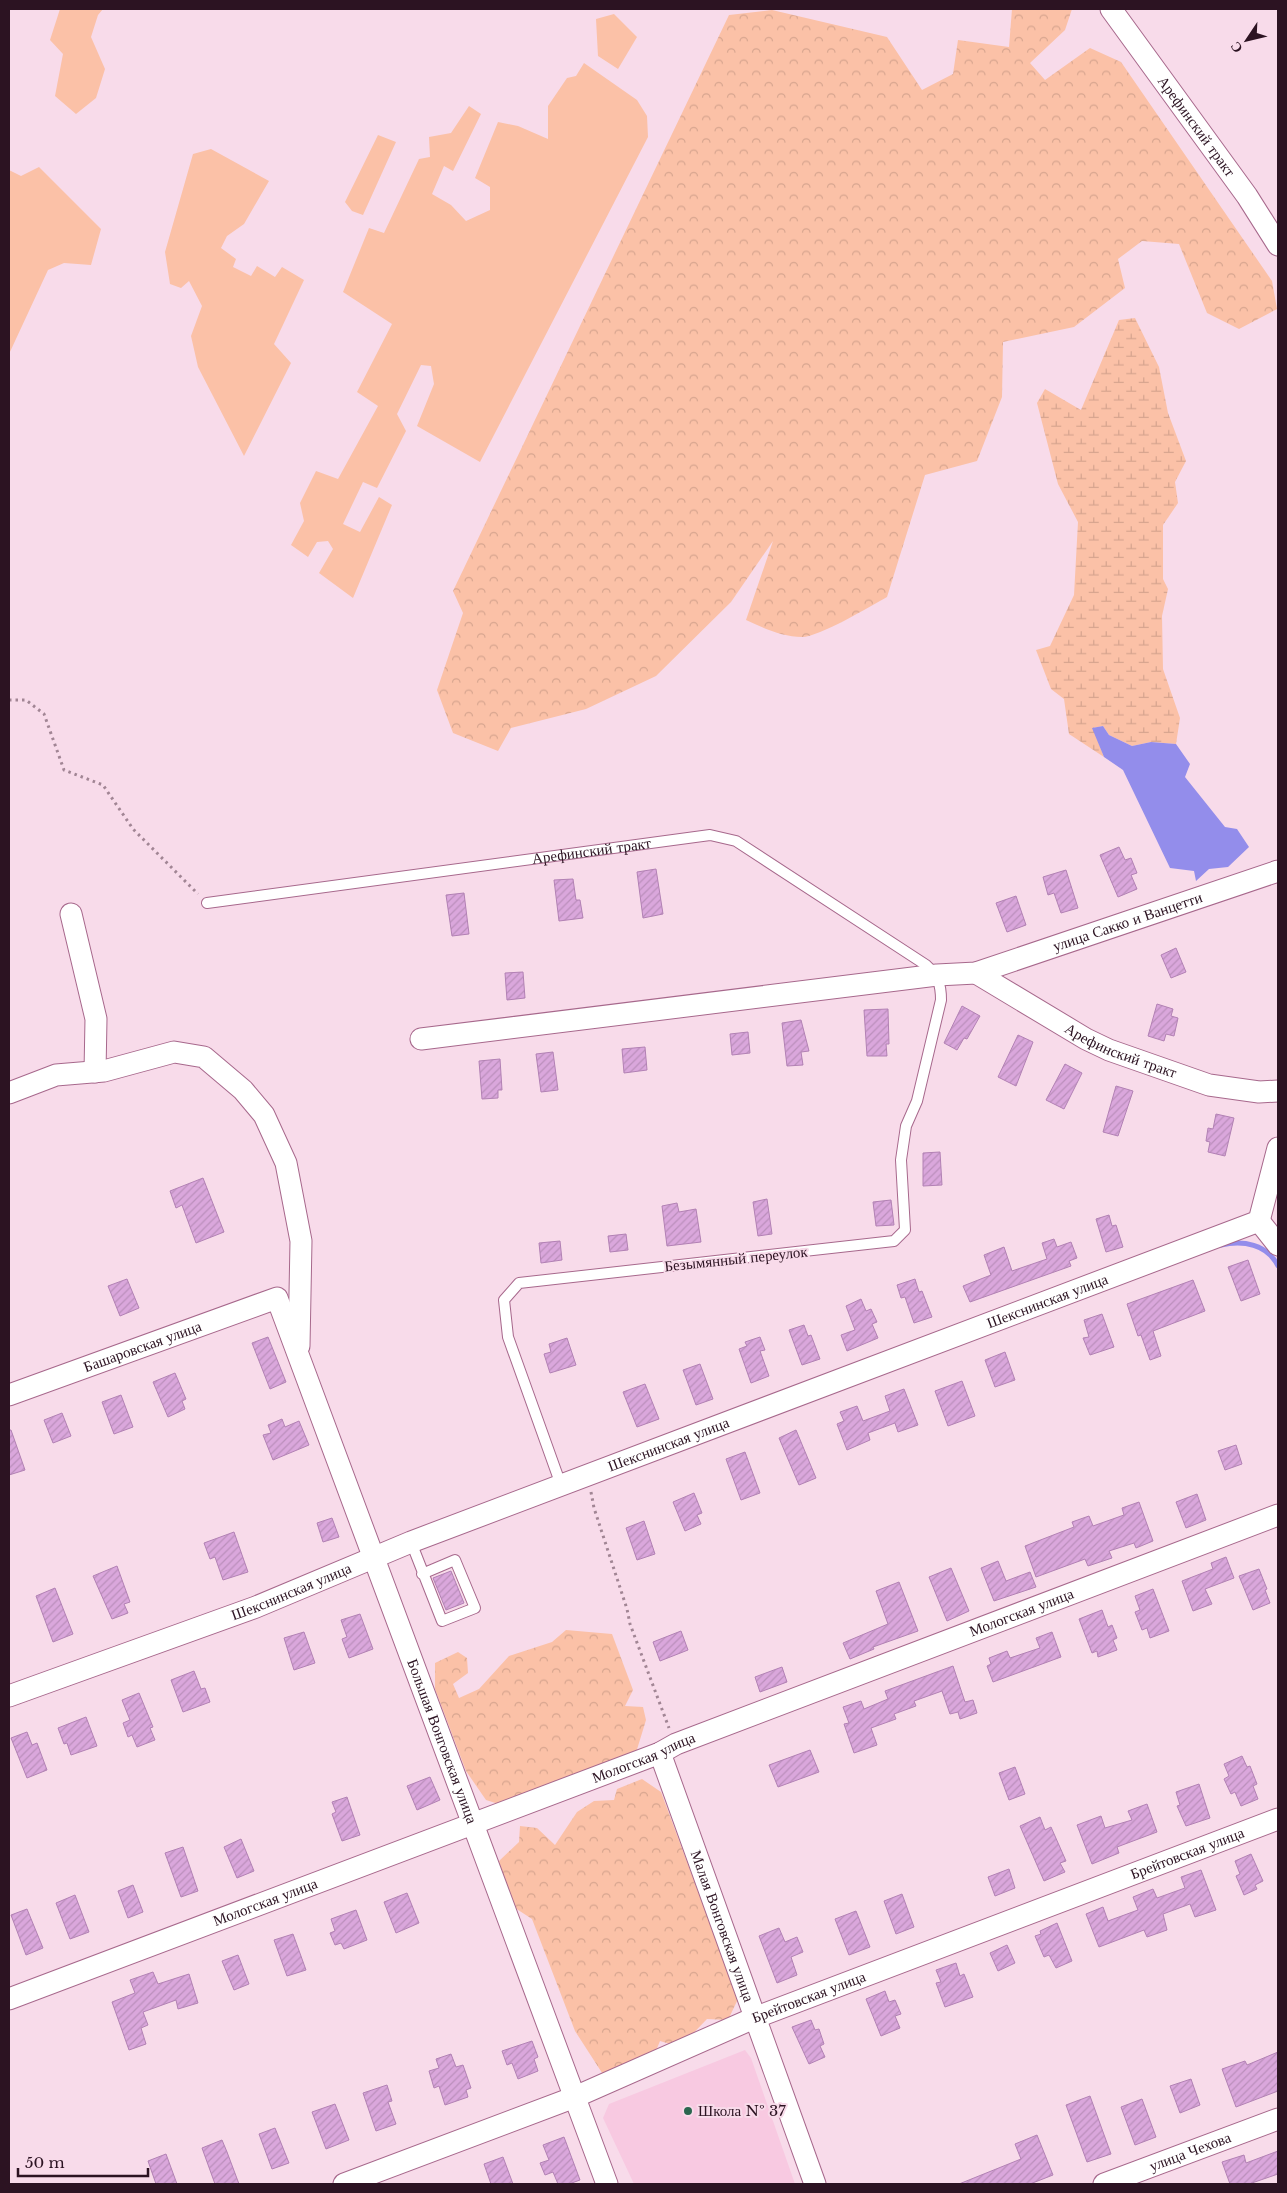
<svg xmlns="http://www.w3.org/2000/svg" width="1287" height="2193" font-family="'Libre Baskerville',serif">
<defs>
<pattern id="forest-crowns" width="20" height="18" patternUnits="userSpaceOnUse" patternTransform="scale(1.25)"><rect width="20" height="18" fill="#fbc1a7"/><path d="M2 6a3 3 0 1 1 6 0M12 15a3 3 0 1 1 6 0" fill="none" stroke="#d7a58f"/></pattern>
<pattern id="wetland-marsh" width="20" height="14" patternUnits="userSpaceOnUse" patternTransform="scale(1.25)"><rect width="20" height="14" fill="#fbc1a7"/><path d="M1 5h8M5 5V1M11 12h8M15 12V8" fill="none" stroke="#d7a58f"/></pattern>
<pattern id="building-hatch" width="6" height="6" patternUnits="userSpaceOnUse" patternTransform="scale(1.25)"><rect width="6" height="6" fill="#daa7dc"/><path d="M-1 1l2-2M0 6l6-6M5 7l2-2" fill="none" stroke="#bb8fbc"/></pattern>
</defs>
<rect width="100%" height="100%" fill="#f8dbea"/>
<path fill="#f8c9e1" d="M745,2050L751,2058L795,2184H634L603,2118L609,2104Z"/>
<path fill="#fbc1a7" d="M60,9H103L98,15L91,37L105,69L96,98L76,114L55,96L63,54L50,40Z
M614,14L637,37L618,69L598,56L596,19Z
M584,63L637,100L647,116L648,137L480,462L417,426L434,384L431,366L421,365L397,414L406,431L377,488L363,482L343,524L360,532L379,497L392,505L353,598L319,573L333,549L328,541L317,542L308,557L291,545L304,521L300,503L316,471L338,479L378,406L357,392L392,324L343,292L369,228L384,233L419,159L430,157L429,137L451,133L469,106L481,114L453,171L444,166L432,194L451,205L466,221L490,210V187L475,178L498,122L518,126L548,139V106L567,78L576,76Z
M378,135L396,142L363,215L352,211L345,202Z
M211,149L269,181L244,224L227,236L221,248L236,259L233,267L251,276L257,266L275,277L282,267L304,280L274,344L291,363L244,456L198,367L191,336L202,306L189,281L181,288L170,284L165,252L193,154Z
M39,167L101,229L91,265L64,263L48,270L9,354V170L21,176Z"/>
<path fill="url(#forest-crowns)" d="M1012,9H1072L1065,30L1030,63L1045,80L1090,48L1121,62L1272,281L1277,309L1239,329L1207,313L1179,244L1142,241L1118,259L1125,288L1074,327L1003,342L1002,397L977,461L925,475L887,597C871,606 819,637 802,637C783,637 763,628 746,620L773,541L731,602L656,676L586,709L511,728L498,751L453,733L437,690L463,613L453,591L729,15L772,10L887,37L922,90L953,74L958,40L1009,47Z
M566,1630L612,1634L633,1690L625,1706L643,1707L646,1720L635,1756L508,1807L486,1800L466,1771L435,1689V1663L458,1652L467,1658L468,1673L453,1684L459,1698L479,1689L509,1656L552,1642Z
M642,1779L661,1792L738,1999L728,2020L707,2019L680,2047L660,2041L653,2058L606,2079L575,2031L532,1919L512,1906L503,1884L499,1861L519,1842L520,1826L537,1828L555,1845L577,1812L594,1801L614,1800L617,1789Z"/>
<path fill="url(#wetland-marsh)" d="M1135,318L1159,367L1168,413L1186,461L1175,482L1178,503L1163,525V579L1168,589L1162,616L1163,669L1180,718L1176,744L1151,742L1132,746L1109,735L1103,726L1093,728L1104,757L1069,734L1064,699L1051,689L1036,650L1050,646L1074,595L1078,522L1058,484L1037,403L1045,389L1081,410L1119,320Z"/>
<path fill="#938deb" d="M1103,726L1109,735L1132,746L1151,742L1176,744L1190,764L1185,777L1225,827L1237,829L1249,847L1228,867L1209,869L1196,881L1194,871L1170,868L1123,770L1104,757L1092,728Z"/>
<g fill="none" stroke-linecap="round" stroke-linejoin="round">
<path stroke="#938deb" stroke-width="5" d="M1221,1245C1243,1240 1267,1244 1278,1266"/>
</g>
<path fill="url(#building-hatch)" stroke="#b281b4" d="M1119,847L1125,860L1131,858L1137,873L1131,875L1137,889L1118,897L1100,855Z
M656,869L663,914L643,918L637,872Z
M1066,870L1078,908L1061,913L1054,893L1048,895L1043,877Z
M573,879L576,900H580L583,918L559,921L554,880Z
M464,893L469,934L452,936L446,895Z
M1016,896L1026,925L1007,932L996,903Z
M1176,948L1186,972L1171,978L1161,955Z
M523,972L525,998L507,1000L505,973Z
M1157,1004L1173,1009L1171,1016L1178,1018L1174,1036L1166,1034L1164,1041L1148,1036Z
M962,1006L980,1016L967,1039L964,1038L957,1050L944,1043Z
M888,1009L889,1044H886L887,1056H867L864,1010Z
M801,1020L809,1051L801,1052L803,1065L787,1066L782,1023Z
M748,1032L750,1053L732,1055L730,1034Z
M1018,1035L1033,1042L1016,1086L998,1077Z
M645,1047L647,1070L624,1073L622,1049Z
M553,1052L558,1090L541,1092L536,1054Z
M500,1059L502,1090H498V1098L482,1099L479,1061Z
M1065,1064L1082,1073L1064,1109L1046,1100Z
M1116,1086L1133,1091L1118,1136L1103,1132Z
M1216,1114L1234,1118L1225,1156L1208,1152L1210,1142L1206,1141L1208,1128L1213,1129Z
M940,1152L942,1185L923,1186V1153Z
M203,1178L224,1232L196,1243L182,1205L176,1208L170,1191Z
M767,1199L772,1234L758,1236L753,1202Z
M891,1200L894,1225L876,1226L873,1202Z
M677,1203L679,1212L696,1209L701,1242L667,1246L662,1206Z
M1109,1215L1112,1226L1116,1225L1123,1247L1106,1252L1096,1219Z
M626,1234L628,1250L610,1252L608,1236Z
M1054,1239L1057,1247L1071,1242L1077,1258L1069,1261L1071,1266L970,1302L963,1286L991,1275L984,1255L1004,1247L1012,1271L1047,1259L1042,1243Z
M560,1241L562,1260L541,1263L539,1243Z
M1248,1260L1260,1294L1241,1301L1228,1267Z
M127,1279L139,1308L120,1316L108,1286Z
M915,1279L919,1292L922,1291L932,1317L914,1323L905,1297L901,1298L897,1285Z
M1193,1280L1205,1311L1153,1331L1161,1356L1150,1360L1141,1335L1138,1336L1127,1304Z
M861,1299L866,1311L871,1309L877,1322L872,1324L878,1338L847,1351L841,1335L855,1330L846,1306Z
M1102,1314L1114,1347L1090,1355L1083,1338L1089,1337L1084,1320Z
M804,1325L808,1336L811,1335L820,1359L802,1365L789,1330Z
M268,1337L286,1382L270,1389L252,1343Z
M760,1337L765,1350L760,1351L769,1376L751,1383L739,1349L747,1346L745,1342Z
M567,1338L576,1365L550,1373L544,1354L551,1352L549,1344Z
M1005,1352L1015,1380L995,1387L985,1360Z
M700,1364L713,1399L696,1405L683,1370Z
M175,1373L186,1399L182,1401L185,1409L168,1417L153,1382Z
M962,1381L975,1416L948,1426L935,1391Z
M645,1384L659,1419L637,1427L623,1392Z
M904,1389L918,1425L898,1432L895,1423L868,1433L870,1440L847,1450L837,1424L844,1421L840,1412L857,1406L863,1421L890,1411L885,1396Z
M121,1395L133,1427L114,1434L102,1402Z
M62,1413L71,1436L53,1443L44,1420Z
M282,1419L285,1427L299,1421L309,1445L273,1460L263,1435L271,1433L268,1425Z
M9,1430H11L25,1470L9,1475Z
M796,1430L816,1478L799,1485L779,1438Z
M1236,1445L1242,1464L1225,1470L1218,1451Z
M745,1452L760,1493L741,1500L726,1459Z
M694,1493L702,1513L697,1515L701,1524L685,1531L673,1502Z
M1197,1494L1206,1520L1186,1528L1176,1502Z
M1139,1502L1153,1541L1136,1548L1134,1543L1109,1551L1112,1558L1088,1566L1085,1559L1036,1577L1025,1546L1074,1527L1072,1522L1089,1516L1093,1526L1124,1515L1122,1508Z
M332,1518L339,1537L323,1542L317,1523Z
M644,1521L655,1554L637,1560L626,1528Z
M234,1532L248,1572L223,1580L215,1557L210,1559L204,1543Z
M1226,1557L1234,1578L1205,1589L1212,1604L1193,1611L1182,1581L1213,1569L1211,1563Z
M998,1561L1006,1581L1030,1572L1036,1587L994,1601L981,1568Z
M117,1566L130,1602L124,1604L128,1613L112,1619L93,1576Z
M951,1568L969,1611L947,1621L929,1577Z
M1259,1569L1267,1589L1265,1590L1270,1603L1253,1610L1239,1576Z
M451,1571L464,1603L446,1610L433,1578Z
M899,1582L918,1631L873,1647L874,1649L850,1659L843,1643L888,1624L876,1591Z
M55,1588L73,1634L53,1642L36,1596Z
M1153,1589L1169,1631L1150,1638L1147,1628L1142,1630L1135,1612L1140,1610L1135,1596Z
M1102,1610L1108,1627L1112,1625L1117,1638L1113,1640L1117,1650L1098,1657L1097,1651L1092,1653L1079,1619Z
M360,1614L373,1649L349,1658L342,1639L347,1637L341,1620Z
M681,1631L688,1650L660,1661L653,1642Z
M304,1632L315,1663L294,1670L284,1638Z
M1052,1632L1061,1657L993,1682L987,1666L991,1664L989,1658L1007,1651L1010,1658L1040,1648L1036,1638Z
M953,1666L965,1702L973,1700L977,1713L960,1719L958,1712L950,1714L942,1691L914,1701L916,1706L894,1714L896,1719L871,1728L877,1745L854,1753L844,1724L849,1723L843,1707L861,1701L864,1709L888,1699L885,1691Z
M782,1667L787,1682L760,1692L755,1677Z
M194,1671L201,1689L205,1688L210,1702L183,1712L171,1680Z
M139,1693L153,1727L150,1728L155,1740L137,1747L132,1735L128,1737L123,1723L130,1720L122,1700Z
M86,1717L97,1746L71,1755L67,1743L64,1744L58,1728Z
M27,1732L32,1745L37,1743L47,1770L27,1778L11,1738Z
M810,1750L819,1772L778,1787L769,1765Z
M1242,1756L1247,1767L1250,1766L1257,1784L1253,1786L1258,1799L1241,1806L1235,1792L1231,1794L1224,1779L1229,1776L1224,1764Z
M1015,1767L1025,1794L1009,1800L999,1773Z
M430,1777L440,1800L417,1810L407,1786Z
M1199,1784L1210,1818L1186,1826L1177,1806L1180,1805L1176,1792Z
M347,1797L360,1835L342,1841L332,1814L336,1812L332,1802Z
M1147,1804L1157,1832L1117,1847L1119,1853L1092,1864L1077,1825L1101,1816L1105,1828L1132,1820L1128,1811Z
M1040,1817L1045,1830L1051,1827L1066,1861L1060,1863L1065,1872L1044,1881L1020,1826Z
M241,1839L254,1871L237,1878L224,1847Z
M183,1847L198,1891L181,1897L165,1853Z
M1251,1854L1263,1881L1255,1885L1257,1889L1244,1895L1236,1876L1240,1874L1235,1861Z
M1009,1869L1015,1888L995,1896L988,1877Z
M1201,1870L1216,1910L1195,1917L1190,1904L1163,1914L1167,1930L1147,1937L1144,1930L1099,1947L1086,1914L1103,1907L1108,1921L1138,1910L1133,1897L1153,1889L1157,1898L1185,1888L1181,1877Z
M133,1885L143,1912L128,1918L118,1891Z
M407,1893L419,1923L396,1933L384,1902Z
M902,1894L914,1927L896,1934L884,1901Z
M75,1895L89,1932L70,1939L56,1903Z
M27,1909L43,1948L26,1955L11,1915Z
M356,1910L367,1940L344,1949L341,1943L335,1945L330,1933L335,1931L331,1919Z
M856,1911L870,1947L849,1955L835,1919Z
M1057,1923L1072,1961L1056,1968L1049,1955L1044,1957L1035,1936L1041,1934L1040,1931Z
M779,1928L785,1942L797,1937L803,1952L791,1957L797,1975L777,1983L759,1936Z
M293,1934L306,1970L287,1976L274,1940Z
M1007,1945L1015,1963L998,1971L990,1953Z
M238,1955L249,1984L234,1990L222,1961Z
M956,1963L960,1976L964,1974L973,1997L945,2007L936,1983L941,1982L936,1970Z
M153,1972L158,1984L189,1974L198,2003L178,2009L176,2000L143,2012L148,2025L141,2028L146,2044L129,2050L112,2002L135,1993L130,1980Z
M885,1991L889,2002L895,2000L901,2014L895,2016L900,2028L881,2036L866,1999Z
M811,2020L815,2030L819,2029L824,2044L820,2046L825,2057L809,2064L792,2027Z
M532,2041L538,2057L534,2059L538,2071L518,2079L512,2063L507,2065L502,2051Z
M1278,2052V2091L1236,2107L1222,2069L1245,2061L1247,2065Z
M451,2054L456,2067L463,2065L471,2088L466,2090L468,2097L445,2105L439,2086L434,2088L429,2071L439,2068L436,2059Z
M1191,2079L1200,2105L1180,2113L1170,2086Z
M387,2085L392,2101L388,2102L396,2124L376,2131L363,2093Z
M1090,2096L1111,2154L1087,2162L1066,2105Z
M1142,2099L1156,2137L1135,2145L1121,2107Z
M335,2104L349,2140L326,2149L312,2112Z
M275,2128L289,2163L272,2169L259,2134Z
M1037,2135L1053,2175L1030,2184H959L1021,2159L1015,2144Z
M564,2137L580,2180L569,2184H558L553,2172L545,2175L540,2163L549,2160L543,2145Z
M222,2140L227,2152L239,2184H215L202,2148Z
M1278,2151V2174L1249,2184H1230L1222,2162L1244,2155L1246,2163Z
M166,2154L177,2184H156L148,2161Z
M503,2157L513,2184H491L484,2164Z"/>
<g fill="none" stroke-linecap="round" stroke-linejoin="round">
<g stroke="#a7688c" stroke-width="12">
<g id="lane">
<path id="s1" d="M207,903L710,835L736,841L926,965C938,976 941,984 941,1000L917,1101L906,1126L901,1160L905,1230L894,1241L519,1283L504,1300L508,1337L561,1485"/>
<path d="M411,1542L442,1621L475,1608L455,1560L422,1574"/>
</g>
</g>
<g stroke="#a7688c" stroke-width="23">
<g id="street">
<path id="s2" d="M1111,9L1247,196L1278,245"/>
<path d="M71,914L96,1019L95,1072"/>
<path id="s3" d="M976,973L1086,1039L1109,1050L1209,1085L1259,1092L1278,1091"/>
<path id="s4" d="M421,1039L937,975L976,973L1278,871"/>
<path d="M9,1093L56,1075L104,1071L174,1052L204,1057L243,1090L264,1115L286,1163L301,1241L299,1346"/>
<path d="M1259,1221L1278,1245"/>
<path id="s5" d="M9,1395L277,1298L607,2184"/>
<path id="s6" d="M9,1696L256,1607L411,1542L1259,1221L1278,1148"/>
<path id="s7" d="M660,1753L815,2184"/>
<path id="s8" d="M9,1999L660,1753L676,1744L1278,1515"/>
<path id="s9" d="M344,2184L575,2097L754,2018L1278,1819"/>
<path id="s10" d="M1104,2184L1278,2119"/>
</g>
</g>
<path stroke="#a18594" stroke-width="3" stroke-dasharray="2.5 4" stroke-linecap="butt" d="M9,700H26L44,714L64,770L103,785L133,829L198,894
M591,1492L594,1508L627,1609L630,1624L669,1728"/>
<use href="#lane" stroke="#fff" stroke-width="10"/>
<use href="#street" stroke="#fff" stroke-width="21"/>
</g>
<circle fill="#2b664f" stroke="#f8dbea" stroke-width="2" cx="688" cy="2111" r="5"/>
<g text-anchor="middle" stroke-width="4" stroke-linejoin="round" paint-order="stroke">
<g font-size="15" fill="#2c1322" stroke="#f8dbea">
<text dy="5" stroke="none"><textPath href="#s2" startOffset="145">Арефинский тракт</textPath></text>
<text dy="5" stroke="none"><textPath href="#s1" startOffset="388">Арефинский тракт</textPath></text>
<text dy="5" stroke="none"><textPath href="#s4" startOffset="719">улица Сакко и Ванцетти</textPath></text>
<text dy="5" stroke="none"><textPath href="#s3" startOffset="165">Арефинский тракт</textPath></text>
<text transform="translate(736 1259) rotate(-6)" y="5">Безымянный переулок</text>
<text dy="5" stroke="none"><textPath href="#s6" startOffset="1111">Шекснинская улица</textPath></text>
<text dy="5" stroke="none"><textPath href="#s5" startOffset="142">Башаровская улица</textPath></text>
<text dy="5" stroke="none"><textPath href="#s6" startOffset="706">Шекснинская улица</textPath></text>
<text dy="5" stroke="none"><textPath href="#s6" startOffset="301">Шекснинская улица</textPath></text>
<text dy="5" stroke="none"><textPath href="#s8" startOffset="1084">Мологская улица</textPath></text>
<text dy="5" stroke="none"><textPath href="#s5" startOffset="758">Большая Вонговская улица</textPath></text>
<text dy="5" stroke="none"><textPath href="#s8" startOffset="679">Мологская улица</textPath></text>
<text dy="5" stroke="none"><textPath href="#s9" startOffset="906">Брейтовская улица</textPath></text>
<text dy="5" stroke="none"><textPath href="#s8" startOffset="274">Мологская улица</textPath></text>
<text dy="5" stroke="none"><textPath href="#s7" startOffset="184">Малая Вонговская улица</textPath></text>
<text dy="5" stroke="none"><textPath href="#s9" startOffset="501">Брейтовская улица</textPath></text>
<text dy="5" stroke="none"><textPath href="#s10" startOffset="92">улица Чехова</textPath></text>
</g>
<g font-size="15" fill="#2c1322" stroke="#f8dbea" text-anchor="start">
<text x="698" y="2116">Школа № 37</text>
</g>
</g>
<rect width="1287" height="2193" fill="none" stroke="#2c1322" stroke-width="20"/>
<g transform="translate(1247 40) rotate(235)" stroke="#f8dbea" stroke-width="4" paint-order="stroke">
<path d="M0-4L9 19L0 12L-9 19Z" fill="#2c1322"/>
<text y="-8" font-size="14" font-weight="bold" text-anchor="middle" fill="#2c1322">С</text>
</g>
<path d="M18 2168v8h130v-8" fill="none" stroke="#2c1322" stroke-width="2.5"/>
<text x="25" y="2168" font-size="15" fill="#2c1322" stroke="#f8dbea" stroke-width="4" paint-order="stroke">50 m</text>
</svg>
